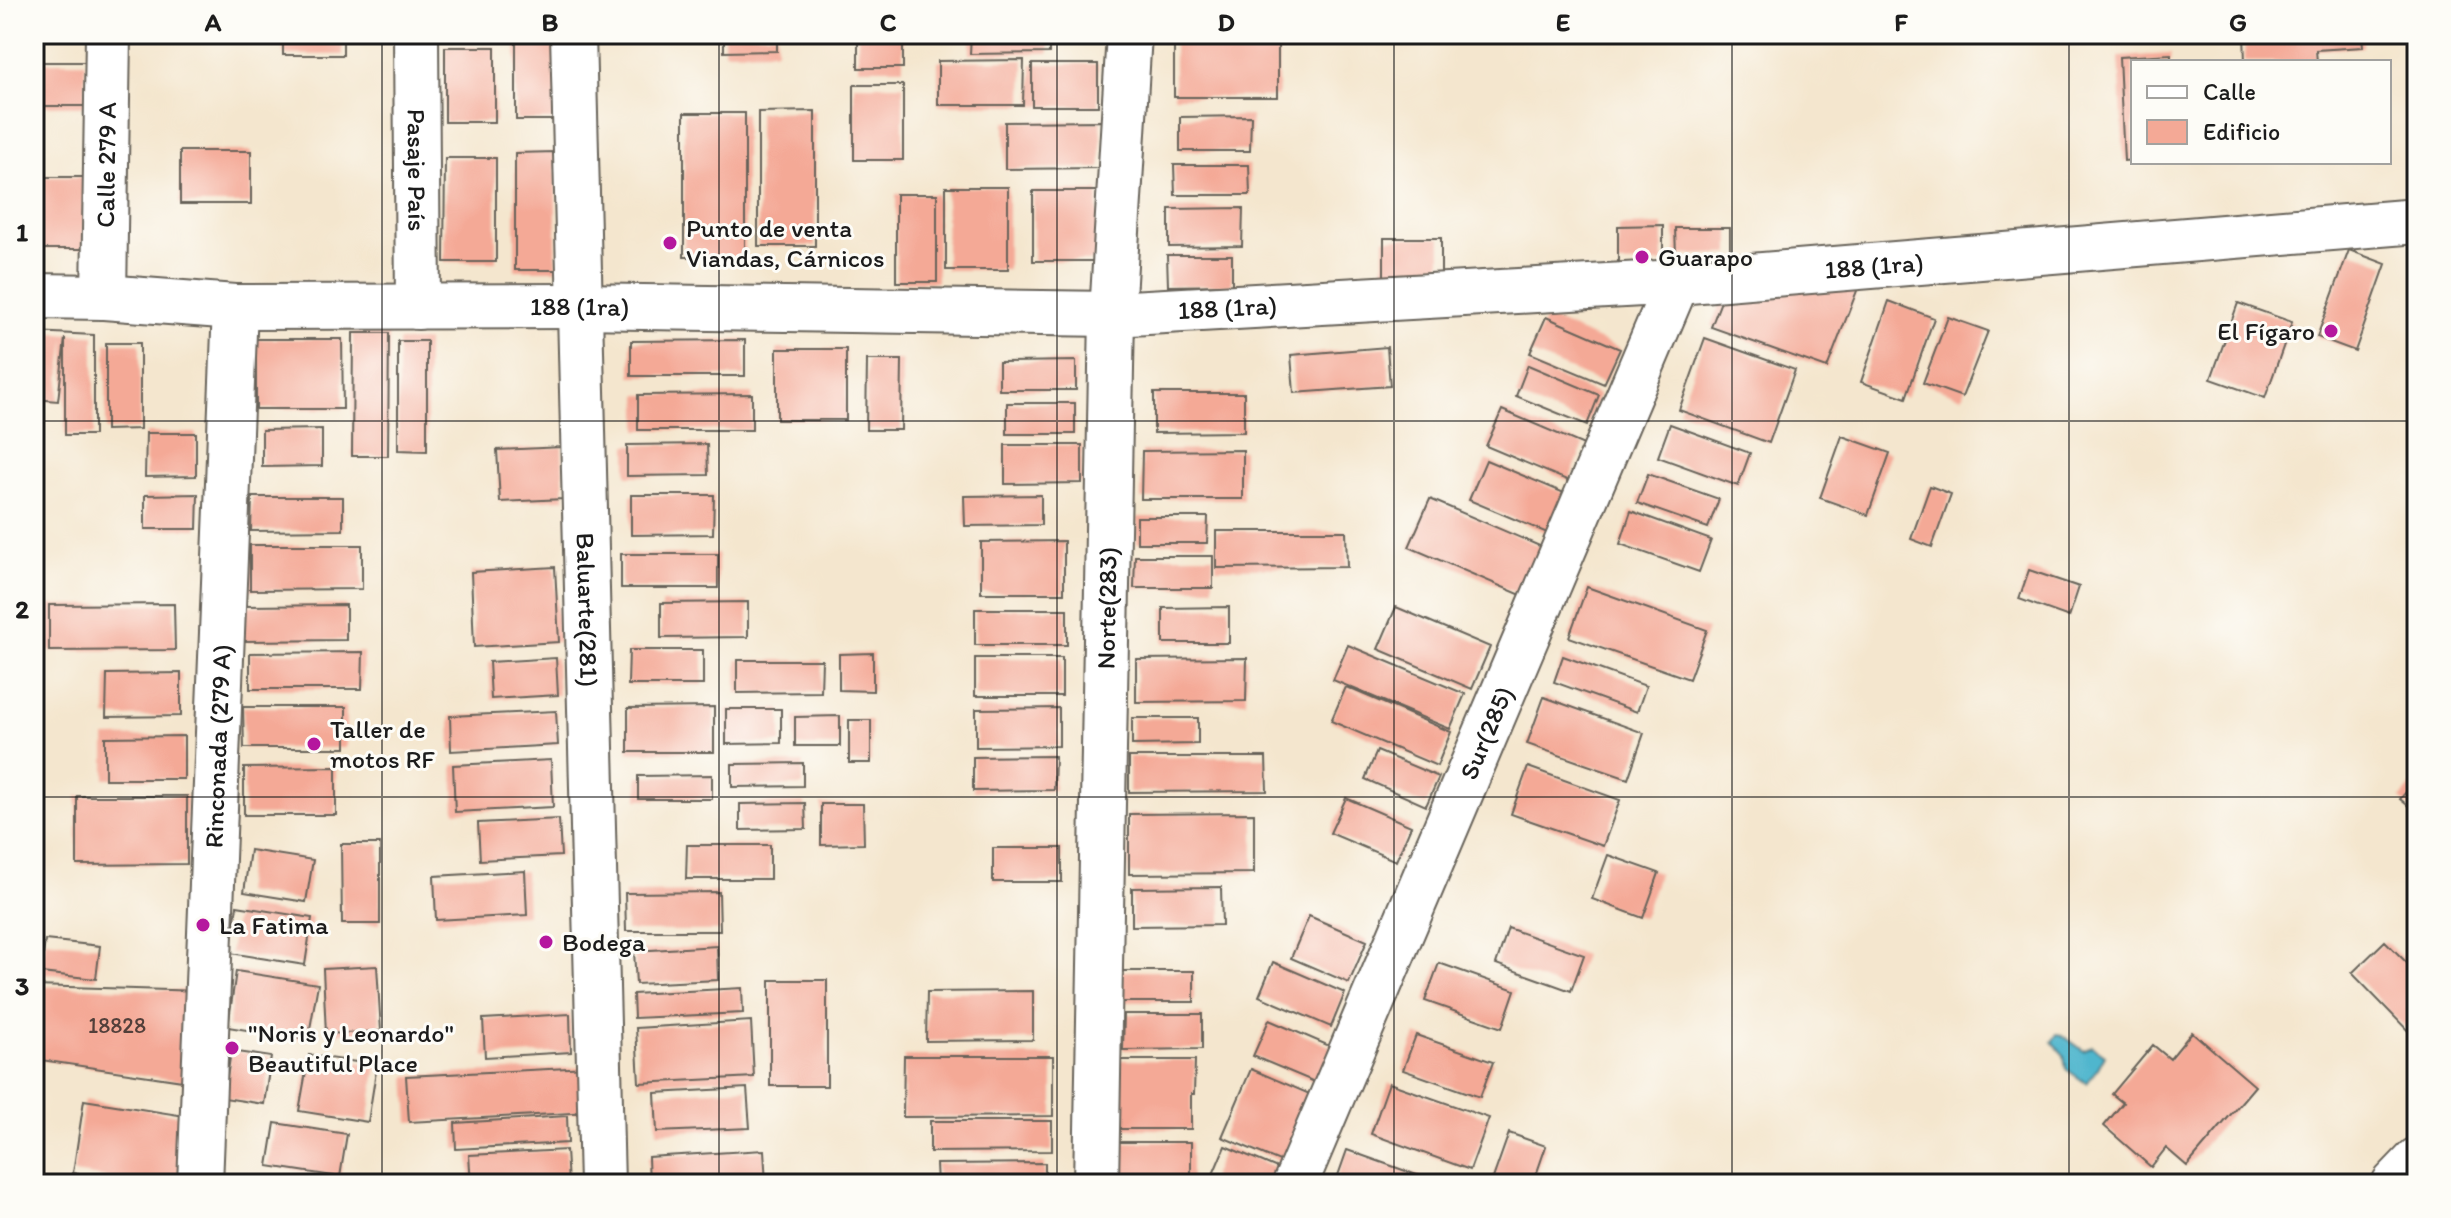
<svg xmlns="http://www.w3.org/2000/svg" width="2451" height="1218" font-family="Itim,sans-serif">
<rect width="100%" height="100%" fill="#fdfcf7"/>
<filter id="ink" filterUnits="userSpaceOnUse"><feTurbulence type="fractalNoise" baseFrequency=".0125" numOctaves="2"/><feDisplacementMap in="SourceGraphic" scale="16" xChannelSelector="R" yChannelSelector="G"/><feConvolveMatrix kernelMatrix="1 2 1 2 8 2 1 2 1" color-interpolation-filters="sRGB"/></filter>
<filter id="wash" filterUnits="userSpaceOnUse"><feTurbulence type="fractalNoise" baseFrequency=".006" numOctaves="4" result="noise"/><feDisplacementMap in="SourceGraphic" scale="32" xChannelSelector="R" yChannelSelector="G"/><feGaussianBlur stdDeviation="1.8" result="paint"/><feColorMatrix in="noise" values="0 0 0 0 0 0 0 0 0 0 0 0 0 0 0 0 0 1.4 0 .05"/><feComposite in="paint" operator="in"/></filter>
<g filter="url(#wash)">
<rect width="100%" height="100%" fill="#f4e6ce"/>
<path fill="#4fb6cd" stroke="#366974" stroke-width="2" d="M2057,1034L2062,1035L2084,1051L2092,1046L2105,1055L2098,1068L2086,1083L2066,1069L2064,1055L2052,1042Z"/>
<g id="blocks">
<path fill="#f4a996" d="M283,34H343V55H283Z
M516,34H565V120H516Z
M724,34H777V51L724,52Z
M858,34H903V68H858Z
M971,34H1049V53L970,54Z
M2244,34H2362L2363,47L2316,50L2317,62H2245Z
M1174,37H1278V97H1174Z
M445,47H495V122H445Z
M2171,54V62H2133V160L2124,161L2119,57Z
M1024,60L1023,105H938V61Z
M34,62H85V106H34Z
M1032,64H1098V106H1032Z
M854,85H903V160H854Z
M815,111V246H758V112Z
M684,113H745V257H684Z
M1251,116L1250,151H1180V117Z
M1101,121V168L1005,169V122Z
M180,151H251V204H180Z
M556,152V270H515V153Z
M445,158H496V262H444Z
M1174,165H1249L1250,195H1175Z
M34,177H84V249H34Z
M946,187H1008V270H946Z
M1033,191H1098V261H1033Z
M896,194H937V282H896Z
M1243,208L1242,246L1169,247V209Z
M1663,225V263L1618,264V226Z
M1675,228H1730V254L1676,255Z
M1384,238H1441V283L1384,284Z
M2349,250L2386,264L2355,351L2317,337Z
M1167,255H1232V285L1168,286Z
M1860,283L1827,368L1711,327L1725,291Z
M1889,301L1934,318L1906,398L1861,382Z
M2238,303L2292,322L2265,398L2211,379Z
M1546,317L1620,349L1604,384L1530,353Z
M1948,317L1988,331L1962,397L1923,383Z
M34,332L94,335V435H65V338L58,401L34,399Z
M353,333H389L388,456H352Z
M1705,338L1795,370L1769,443L1679,410Z
M256,339H342L343,409H256Z
M745,340V376H631V341Z
M398,341H427V451L398,450Z
M106,343H140V429L106,430Z
M1387,347L1390,386L1294,393L1291,355Z
M777,349H846V420H777Z
M867,360H902L901,430H866Z
M1076,361V390H999V362Z
M1528,365L1599,395L1587,425L1516,396Z
M1154,393H1244V432L1154,433Z
M752,394V430H638V395Z
M1007,403H1075V434H1007Z
M1502,410L1584,445L1569,481L1486,446Z
M1670,424L1750,453L1738,486L1658,457Z
M322,429V466L262,467V430Z
M146,433H196V476L145,477Z
M1842,436L1890,453L1868,515L1820,498Z
M707,444L708,475L627,476V445Z
M1005,445H1082V483L1005,484Z
M562,447L564,499L500,502L497,450Z
M1243,450V499H1141L1142,451Z
M1486,460L1569,495L1552,535L1469,500Z
M1648,474L1719,499L1708,528L1637,503Z
M1930,486L1951,494L1932,547L1911,539Z
M198,494L197,529H145V495Z
M631,495H714L713,534L631,535Z
M1041,495V525L965,526L964,496Z
M252,497H343V530L251,531Z
M1430,499L1542,547L1521,595L1409,547Z
M1631,511L1711,540L1699,572L1620,544Z
M1137,517H1208L1207,543H1137Z
M1216,531H1346L1347,567L1216,568Z
M1064,541V593H981V542Z
M250,545H362V589L250,590Z
M621,554H718V588H621Z
M1135,556H1213V588H1134Z
M555,567L559,642L474,647L471,572Z
M2029,570L2079,587L2069,617L2019,599Z
M1587,587L1707,630L1689,679L1569,637Z
M748,602V637L661,638V603Z
M174,604L175,650L49,651V605Z
M346,605V640L243,641V606Z
M1229,607V643H1163V608Z
M1396,607L1490,647L1472,689L1378,649Z
M975,609H1067V645H975Z
M1348,645L1465,694L1450,729L1333,680Z
M629,650H703V685H628Z
M363,652L362,689H250V653Z
M873,653V691L839,690V654Z
M1563,656L1646,686L1637,712L1554,682Z
M556,658L558,695L491,699L489,662Z
M975,658H1062V696H975Z
M1247,658L1246,701L1136,702V659Z
M737,660H822L821,692L737,693Z
M181,673V716L106,717L107,674Z
M1346,687L1451,732L1437,766L1331,721Z
M1544,697L1644,733L1628,779L1527,744Z
M243,707H346V748H244Z
M714,707V752H628V708Z
M1059,708V746L976,747V709Z
M726,709H781V743L726,744Z
M556,711L558,745L451,751L450,716Z
M840,716V746H795V717Z
M1132,718H1198V744L1132,745Z
M849,720H871V763H849Z
M184,736V779H105V737Z
M1377,751L1439,777L1426,806L1365,779Z
M1055,756L1054,790L973,791V757Z
M1129,757H1266L1267,791L1129,792Z
M551,760L553,807L455,812L453,765Z
M803,763V786L732,787V764Z
M336,767V815H244V768Z
M1528,767L1620,800L1603,846L1511,814Z
M712,775V799H638V776Z
M2417,779V813L2400,799Z
M77,796H187V864L77,865Z
M1346,798L1411,826L1396,861L1330,833Z
M805,803L806,829L740,830V804Z
M821,804H863L864,844L821,845Z
M1254,813V873L1129,874V814Z
M559,819L561,856L480,860L478,823Z
M341,844H380V924H342Z
M687,845H770V879H686Z
M993,848H1062V882H993Z
M250,850L313,860L306,902L244,892Z
M1608,855L1659,873L1643,918L1592,899Z
M525,871L527,915L436,920L434,876Z
M1221,887L1222,925L1132,926V888Z
M719,892L720,931H626L625,893Z
M237,906L312,918L305,965L230,953Z
M1309,916L1367,941L1349,983L1291,958Z
M1508,928L1584,955L1571,991L1496,964Z
M45,940L100,946L96,979L41,973Z
M2385,941L2417,973V1040L2352,973Z
M717,946L718,980L636,984L634,951Z
M1273,962L1345,993L1331,1027L1259,996Z
M1439,963L1515,990L1502,1028L1425,1001Z
M377,966L381,1031L326,1034L323,969Z
M236,971L318,984L308,1040L228,1027Z
M1121,971H1194V1002H1121Z
M770,980H827V1086H770Z
M34,986L202,991L196,1083L34,1059Z
M742,988L743,1013L634,1018L633,994Z
M1033,991V1040L926,1041L927,992Z
M570,1014L571,1052L485,1057L483,1019Z
M1124,1014H1202V1049L1123,1050Z
M1269,1020L1332,1047L1317,1083L1253,1056Z
M751,1021L754,1077L639,1083L636,1028Z
M2192,1032L2255,1086L2187,1166L2166,1148L2151,1167L2104,1126L2123,1103L2112,1094L2153,1045L2170,1059Z
M1416,1035L1493,1062L1480,1097L1403,1070Z
M231,1051L271,1057L264,1104L224,1098Z
M309,1055L377,1065L368,1122L299,1111Z
M904,1056H1053V1116L903,1117Z
M1119,1060H1195L1194,1094H1191V1129H1119Z
M588,1067L590,1112L409,1122L406,1076Z
M1251,1069L1312,1095L1282,1162L1222,1137Z
M1389,1083L1489,1118L1470,1170L1371,1134Z
M747,1088L750,1128L657,1132L655,1093Z
M84,1100L185,1116L187,1184H146L73,1173Z
M567,1116L568,1143L456,1149L455,1123Z
M930,1121H1052V1151L930,1152Z
M275,1123L347,1134L340,1177L268,1166Z
M1509,1133L1546,1146L1533,1184H1491Z
M1117,1142H1191V1184H1117Z
M1225,1146L1282,1170L1276,1184H1222L1211,1179Z
M566,1150L568,1184H471L469,1155Z
M764,1150L766,1184H649L648,1157Z
M1347,1150L1442,1184H1335Z
M1045,1163V1184H937L936,1164Z
M247,1178L276,1182L275,1184H247Z"/>
</g>
</g>
<g filter="url(#ink)">
<use href="#blocks" fill-opacity="0" stroke="#68635a" stroke-width="2"/>
<g fill="none" stroke-linecap="round" stroke-linejoin="round">
<g stroke="#68635a" stroke-width="48">
<g id="minor">
<path id="s1" d="M416,34L418,307"/>
<path id="s2" d="M573,34L602,1184"/>
<path id="s3" d="M34,296L104,297L235,307L579,306L1112,314L1677,282L2417,221"/>
<path id="s4" d="M104,297L108,34"/>
<path id="s5" d="M200,1184L235,307"/>
<path id="s6" d="M1096,1184L1112,314L1129,34"/>
<path id="s7" d="M1295,1184L1677,282"/>
<path d="M2394,1184L2417,1160"/>
</g>
</g>
<use href="#minor" stroke="#fff" stroke-width="44"/>
</g>
</g>
<path fill="none" stroke="#1c1c1c" stroke-width="2" stroke-opacity="0.55" d="M382,34V1184M719,34V1184M1057,34V1184M1394,34V1184M1732,34V1184M2069,34V1184M34,421H2417M34,797H2417"/>
<g fill="#b5179e" stroke="#fdfcf7" stroke-width="3">
<circle cx="670" cy="243" r="8"/>
<circle cx="1642" cy="257" r="8"/>
<circle cx="2331" cy="331" r="8"/>
<circle cx="314" cy="744" r="8"/>
<circle cx="203" cy="925" r="8"/>
<circle cx="546" cy="942" r="8"/>
<circle cx="232" cy="1048" r="8"/>
</g>
<g text-anchor="middle" stroke-width="6" stroke-linejoin="round" paint-order="stroke">
<g font-size="22" fill="#523f3a">
<text x="117" y="1033">18828</text>
</g>
<g font-size="26" fill="#1c1c1c" stroke="#fdfcf7">
<text dy="9" stroke="none"><textPath href="#s4" startOffset="132">Calle 279 A</textPath></text>
<text dy="9" stroke="none"><textPath href="#s1" startOffset="136">Pasaje País</textPath></text>
<text dy="9" stroke="none"><textPath href="#s3" startOffset="1842">188 (1ra)</textPath></text>
<text dy="9" stroke="none"><textPath href="#s3" startOffset="546">188 (1ra)</textPath></text>
<text dy="9" stroke="none"><textPath href="#s3" startOffset="1194">188 (1ra)</textPath></text>
<text dy="9" stroke="none"><textPath href="#s2" startOffset="576">Baluarte(281)</textPath></text>
<text dy="9" stroke="none"><textPath href="#s6" startOffset="576">Norte(283)</textPath></text>
<text dy="9" stroke="none"><textPath href="#s7" startOffset="490">Sur(285)</textPath></text>
<text dy="9" stroke="none"><textPath href="#s5" startOffset="438">Rinconada (279 A)</textPath></text>
</g>
<g font-size="26" fill="#1c1c1c" stroke="#fdfcf7" text-anchor="start">
<text x="686" y="237">Punto de venta<tspan x="686" dy="30">Viandas, Cárnicos</tspan></text>
<text x="1658" y="266">Guarapo</text>
<text x="2315" y="340" text-anchor="end">El Fígaro</text>
<text x="330" y="738">Taller de<tspan x="330" dy="30">motos RF</tspan></text>
<text x="219" y="934">La Fatima</text>
<text x="562" y="951">Bodega</text>
<text x="248" y="1042">"Noris y Leonardo"<tspan x="248" dy="30">Beautiful Place</tspan></text>
</g>
</g>
<rect width="2451" height="1218" fill="none" stroke="#fdfcf7" stroke-width="88"/>
<rect x="2131" y="60" width="260" height="104" fill="#fdfcf7" stroke="#a3a29f" stroke-width="2"/>
<rect x="2147" y="86" width="40" height="12" fill="#ffffff" stroke="#a3a29f" stroke-width="2"/>
<text x="2203" y="100" font-size="24" fill="#1c1c1c">Calle</text>
<rect x="2147" y="120" width="40" height="24" fill="#f4a996" stroke="#a3a29f" stroke-width="2"/>
<text x="2203" y="140" font-size="24" fill="#1c1c1c">Edificio</text>
<rect x="44" y="44" width="2363" height="1130" fill="none" stroke="#1c1c1c" stroke-width="3"/>
<g font-size="26" text-anchor="middle" font-weight="bold" fill="#1c1c1c">
<text x="213" y="31">A</text>
<text x="550" y="31">B</text>
<text x="888" y="31">C</text>
<text x="1226" y="31">D</text>
<text x="1563" y="31">E</text>
<text x="1901" y="31">F</text>
<text x="2238" y="31">G</text>
<text x="22" y="241">1</text>
<text x="22" y="618">2</text>
<text x="22" y="995">3</text>
</g>
</svg>
